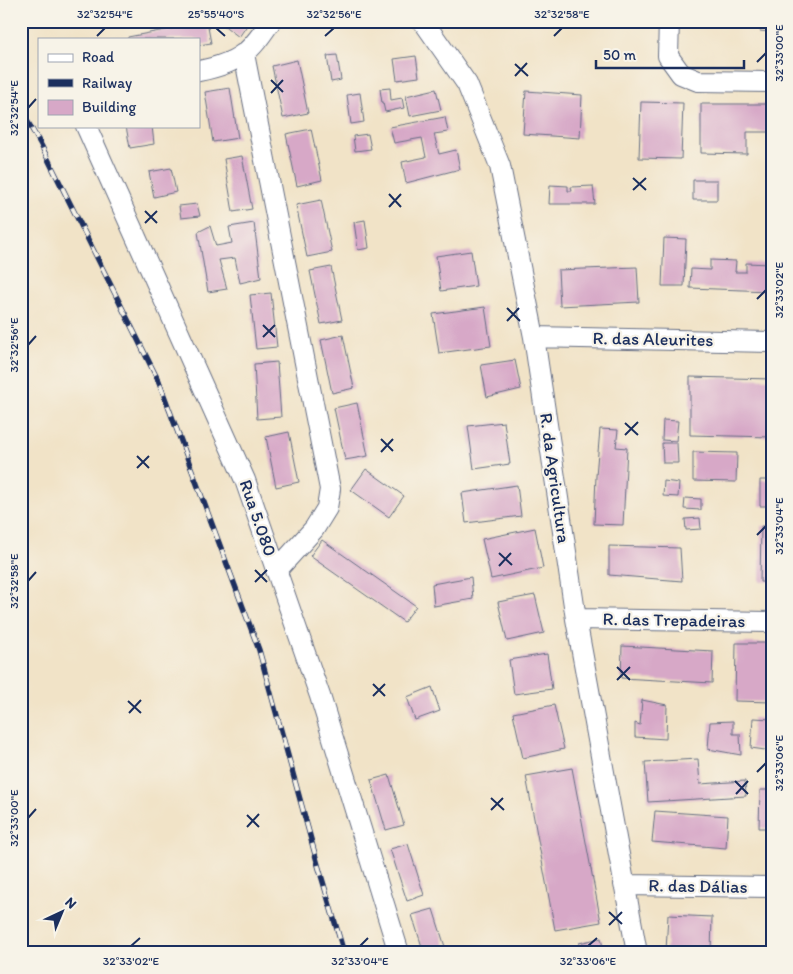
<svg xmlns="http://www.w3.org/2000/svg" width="793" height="974" font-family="Itim,sans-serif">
<rect width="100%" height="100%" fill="#f7f3e8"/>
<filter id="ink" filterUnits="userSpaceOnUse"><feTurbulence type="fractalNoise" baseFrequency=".02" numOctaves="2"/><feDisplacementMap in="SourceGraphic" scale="10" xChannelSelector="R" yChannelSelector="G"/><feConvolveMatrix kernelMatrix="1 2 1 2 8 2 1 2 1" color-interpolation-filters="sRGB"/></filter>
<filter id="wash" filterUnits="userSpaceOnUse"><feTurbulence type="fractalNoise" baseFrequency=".0096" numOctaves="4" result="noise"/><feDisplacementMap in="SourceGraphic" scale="20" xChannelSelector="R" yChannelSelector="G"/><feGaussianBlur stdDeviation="1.12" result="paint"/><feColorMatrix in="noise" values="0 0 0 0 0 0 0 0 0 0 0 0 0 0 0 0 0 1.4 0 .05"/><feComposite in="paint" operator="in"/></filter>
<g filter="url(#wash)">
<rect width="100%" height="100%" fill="#f1e3c7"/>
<g id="blocks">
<path fill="#d7a8c7" d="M218,21H250L239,37Z
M761,21H772V32L760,31Z
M207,22L211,43L199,45V39H128V37Z
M337,55L341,80L331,82L327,56Z
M416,56L419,77L397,80L394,59Z
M297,60L308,113L283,118L272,66Z
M230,88L238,138L213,142L205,92Z
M390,88L391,100L402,98L404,108L385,112L383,103H382L380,89Z
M436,89L441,110L410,116L406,96Z
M526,91L582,95L580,138L523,134Z
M360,93L364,122L351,124L347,95Z
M641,102L683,103L681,159L639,158Z
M701,104H772V132H747V154L701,153Z
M445,117L448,132L434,134L439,154L456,150L460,169L406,183L402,162L426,157L422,138L394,143L390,127Z
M126,126H152L154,144L130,148Z
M311,129L322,180L297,186L286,134Z
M368,134L371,149L355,151L353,136Z
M242,156L252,209L233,212L224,159Z
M171,168L176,192L154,197L149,172Z
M693,180H717V200H693Z
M550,185L568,186V191H572L571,187L593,186L595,204H549Z
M321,200L332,252L307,257L296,205Z
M197,204L200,216L181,218L179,206Z
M365,220L369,248L358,250L354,222Z
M254,223L261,278L240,283L235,258L219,260L227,289L208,292L198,232L210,226L216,246L232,243L229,227Z
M664,238L686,239L684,286H662Z
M471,251L476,286L441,291L436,256Z
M710,260L736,261L735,272H746V263L770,264L769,291L690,288L691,269L710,270Z
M331,267L342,320L321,324L310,271Z
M637,267L639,302L560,306L558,270Z
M271,293L277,347L256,349L250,295Z
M485,307L491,346L439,353L433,314Z
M343,335L354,388L332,393L321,340Z
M515,360L521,389L487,397L481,365Z
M277,362L281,417L257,419L254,364Z
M690,377L772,379V437L690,435Z
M357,403L368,456L345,460L334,408Z
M663,420L678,421L676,441L662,440Z
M504,422L510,464L474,469L468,426Z
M600,429L618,430L616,447L627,448L623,525L594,524L596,476Z
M289,432L299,482L276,487L266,437Z
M662,443H677L678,463H663Z
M693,452L737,453L736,482L693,481Z
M366,469L404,496L389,517L351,490Z
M760,480H772V506H760Z
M664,481L679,483L678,497L663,496Z
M517,485L521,516L466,523L462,493Z
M685,498L701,499V510L684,509Z
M700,518L701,529L686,530L685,519Z
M761,526H772V582H760Z
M535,528L543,568L491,579L482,539Z
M322,540L416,606L404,622L310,556Z
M609,546L680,548L682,581L609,575Z
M471,577L473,599L434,606L432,584Z
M535,595L544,633L507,641L498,602Z
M736,643H772V702L735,701Z
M622,646L713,651L712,683L621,678Z
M547,654L552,689L514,694L509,660Z
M432,687L440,711L415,720L407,697Z
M642,700L667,705L666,739L635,737V723L640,725Z
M554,705L564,749L523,758L513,713Z
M753,718L772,719V751L751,748Z
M733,721V734H740L741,755L708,749L710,722Z
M698,759L700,784L745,781L746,796L648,802L645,762Z
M572,768L601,922L555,930L526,776Z
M389,775L404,825L386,830L371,780Z
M760,790H772V828H759Z
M655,811L728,816L726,848L652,842Z
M408,844L424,895L407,901L390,849Z
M433,909L447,953H424L412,915Z
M668,915L712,917L711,953L666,951Z
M601,938L604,953H581L579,943Z"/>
</g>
</g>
<g filter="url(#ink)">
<use href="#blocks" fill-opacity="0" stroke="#666e83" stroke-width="1"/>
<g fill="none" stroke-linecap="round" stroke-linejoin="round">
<g stroke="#666e83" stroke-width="22">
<path id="street" d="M423,21L467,84L500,166L534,337L576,619L637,953
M669,21L668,56L681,74L698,81L772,82
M244,54L330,489L327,508L314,529L276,571
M199,71C214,68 230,64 243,54C253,48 264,31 271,21
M86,126L245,480L320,696L399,953
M534,337L772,342
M576,619L772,622
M624,885L772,887"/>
</g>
<use href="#street" stroke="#fff" stroke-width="20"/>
<g stroke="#1b2f5e" stroke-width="5.5">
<path id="rail" d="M21,110L41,145L159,382L259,650L318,865L344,953"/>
</g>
<use href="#rail" stroke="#f7f3e8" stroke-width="4" stroke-dasharray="11" stroke-linecap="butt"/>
</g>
</g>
<path fill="none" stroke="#1b2f5e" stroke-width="2" d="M216,28L225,36M97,36L105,28M325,36L334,28M554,36L562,28M757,62L766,53M515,64L528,76M515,76L527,63M271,80L283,92M271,93L283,80M28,108L36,99M633,178L646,190M633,190L646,178M389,194L401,207M389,207L401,194M145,211L157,223M145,223L157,211M757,299L766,290M507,308L520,321M507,321L519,308M263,325L275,337M263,337L275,325M28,345L36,336M625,423L638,435M625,435L638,422M381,439L393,451M381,452L393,439M137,456L149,468M137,468L149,456M757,535L766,526M499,553L512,565M499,566L511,553M255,570L267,582M28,581L36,572M255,582L267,570M617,667L630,680M617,680L630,667M373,684L385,696M373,696L385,684M128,701L141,713M129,713L141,700M757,772L766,763M735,781L748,794M736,794L748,781M491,798L504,810M491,810L503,798M247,815L259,827M28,818L36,809M247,827L259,814M609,912L622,924M609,925L622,912M131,946L140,938M360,946L368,938M588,946L597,938"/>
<g text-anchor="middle" stroke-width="4.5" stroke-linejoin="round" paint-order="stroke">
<g font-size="18" fill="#1b2f5e" stroke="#f7f3e8">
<text transform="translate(653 339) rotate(1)" y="6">R. das Aleurites</text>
<text transform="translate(555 478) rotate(82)" y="6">R. da Agricultura</text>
<text transform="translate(258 518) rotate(71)" y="6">Rua 5.080</text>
<text transform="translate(674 620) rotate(1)" y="6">R. das Trepadeiras</text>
<text transform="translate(698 886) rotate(1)" y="6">R. das Dálias</text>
</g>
</g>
<rect width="793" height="974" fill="none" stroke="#f7f3e8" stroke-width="55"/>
<rect x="38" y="38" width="162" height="90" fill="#f7f3e8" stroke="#9fa5b1"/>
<rect x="48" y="54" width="25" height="8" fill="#ffffff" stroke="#9fa5b1"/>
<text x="82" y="62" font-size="15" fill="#1b2f5e">Road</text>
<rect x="48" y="79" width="25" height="8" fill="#1b2f5e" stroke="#9fa5b1"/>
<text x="82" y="88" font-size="15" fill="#1b2f5e">Railway</text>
<rect x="48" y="100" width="25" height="15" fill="#d7a8c7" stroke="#9fa5b1"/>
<text x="82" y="112" font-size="15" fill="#1b2f5e">Building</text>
<g transform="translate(62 912) rotate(44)" stroke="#f7f3e8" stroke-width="4" paint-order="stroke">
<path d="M0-4L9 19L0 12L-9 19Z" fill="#1b2f5e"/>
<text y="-8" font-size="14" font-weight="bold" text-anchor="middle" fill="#1b2f5e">N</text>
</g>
<path d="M596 60v8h148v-8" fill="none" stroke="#1b2f5e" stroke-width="2.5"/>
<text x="603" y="60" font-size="15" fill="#1b2f5e" stroke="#f7f3e8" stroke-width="4" paint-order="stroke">50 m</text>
<rect x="28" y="28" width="738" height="918" fill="none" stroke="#1b2f5e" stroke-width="2"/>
<g font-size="12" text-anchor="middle" fill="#1b2f5e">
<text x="105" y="18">32°32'54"E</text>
<text x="216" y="18">25°55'40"S</text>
<text x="334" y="18">32°32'56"E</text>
<text x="562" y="18">32°32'58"E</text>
<text transform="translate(779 53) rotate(-90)" y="4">32°33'00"E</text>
<text transform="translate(14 108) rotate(-90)" y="4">32°32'54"E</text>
<text transform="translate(779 290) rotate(-90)" y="4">32°33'02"E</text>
<text transform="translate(14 345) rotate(-90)" y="4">32°32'56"E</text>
<text transform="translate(779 526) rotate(-90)" y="4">32°33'04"E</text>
<text transform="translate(14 581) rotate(-90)" y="4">32°32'58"E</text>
<text transform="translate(779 763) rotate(-90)" y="4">32°33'06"E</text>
<text transform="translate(14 818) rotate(-90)" y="4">32°33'00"E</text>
<text x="131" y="965">32°33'02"E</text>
<text x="360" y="965">32°33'04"E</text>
<text x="588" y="965">32°33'06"E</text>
</g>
</svg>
